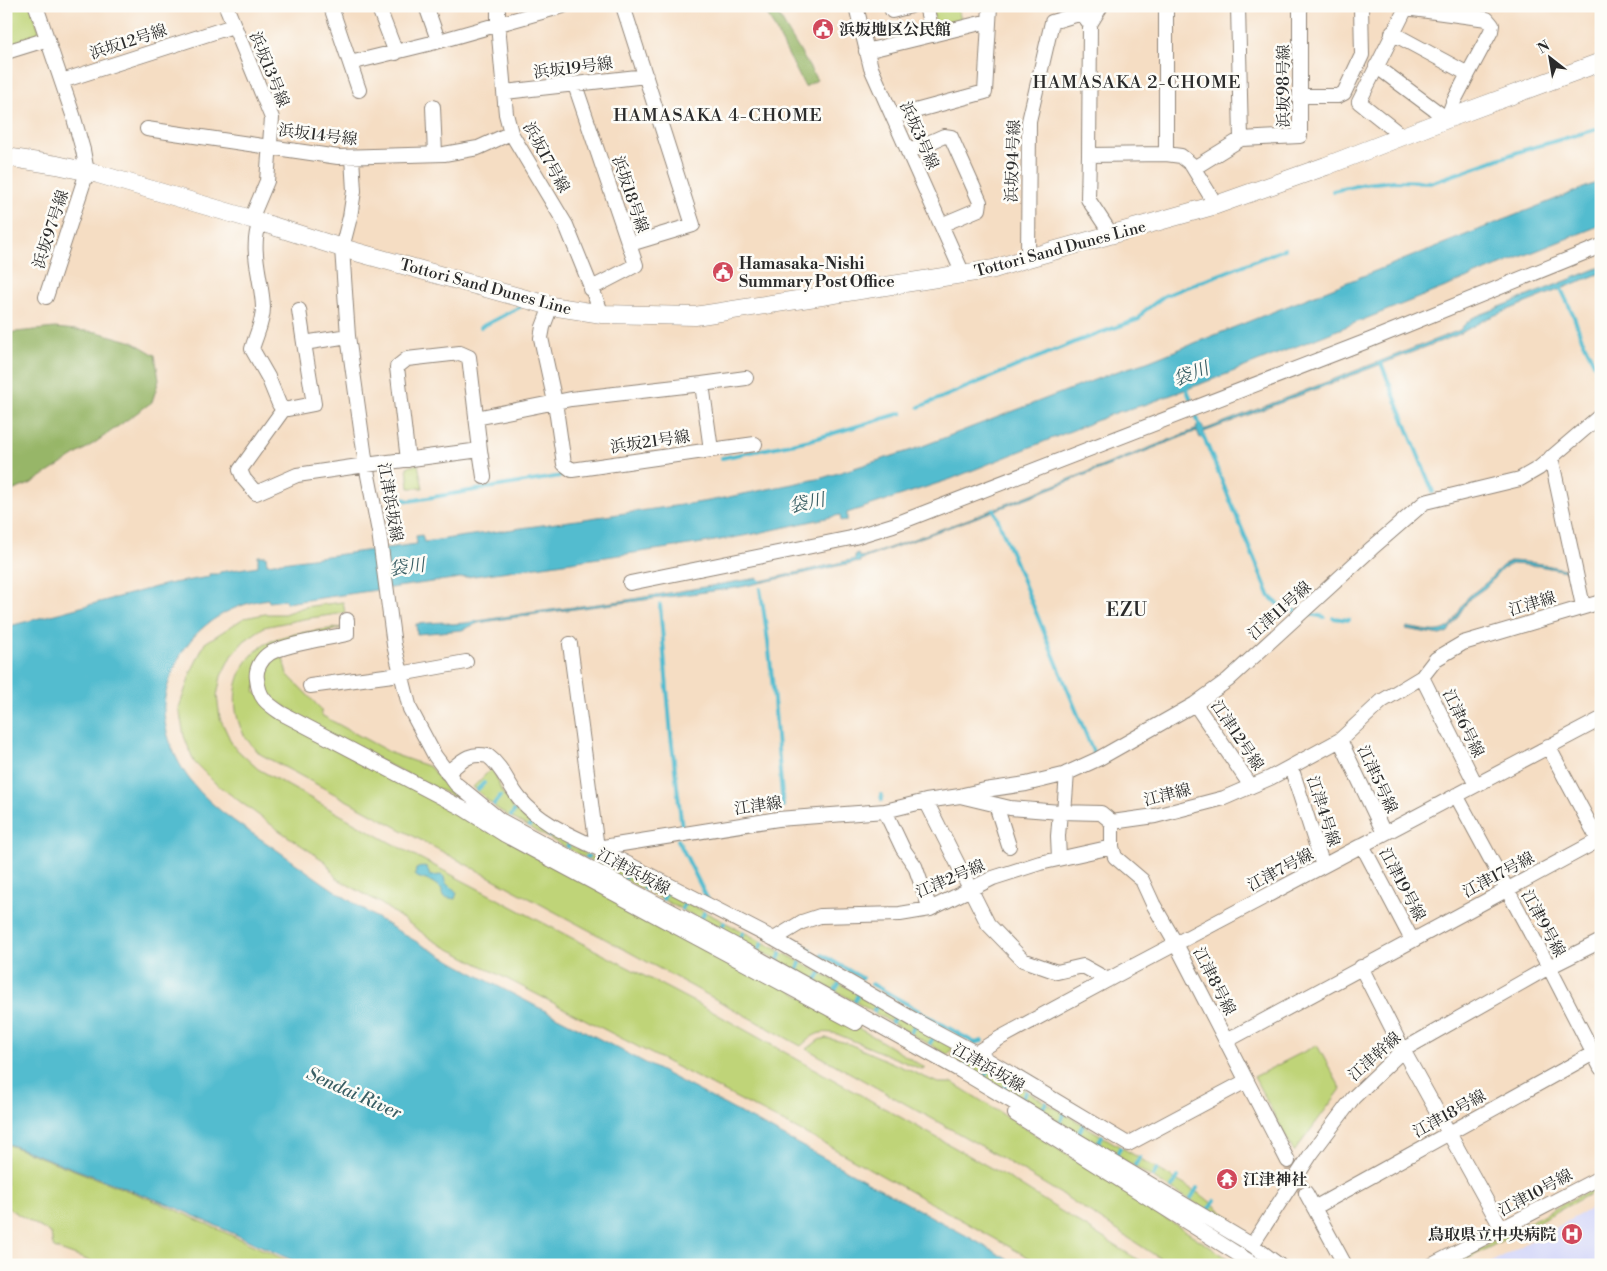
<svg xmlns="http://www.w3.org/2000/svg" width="1607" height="1271" font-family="'Libre Bodoni','Noto Serif JP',serif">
<rect width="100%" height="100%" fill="#fdfcf7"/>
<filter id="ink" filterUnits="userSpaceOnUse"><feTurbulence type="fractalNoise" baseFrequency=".02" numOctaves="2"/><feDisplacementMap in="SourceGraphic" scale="10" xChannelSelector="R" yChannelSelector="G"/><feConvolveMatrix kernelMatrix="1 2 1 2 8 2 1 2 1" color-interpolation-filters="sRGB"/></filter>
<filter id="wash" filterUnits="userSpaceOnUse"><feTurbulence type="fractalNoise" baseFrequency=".0096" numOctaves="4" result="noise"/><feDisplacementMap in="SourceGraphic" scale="20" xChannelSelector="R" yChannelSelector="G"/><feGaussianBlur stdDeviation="1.12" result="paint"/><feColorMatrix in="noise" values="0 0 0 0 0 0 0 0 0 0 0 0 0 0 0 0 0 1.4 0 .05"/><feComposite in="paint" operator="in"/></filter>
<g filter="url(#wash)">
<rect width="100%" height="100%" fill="#f5ddc3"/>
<path fill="#d5d8f9" d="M1601,1203V1265H1486Z"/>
<path fill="#bfd478" stroke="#758052" d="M6,6H32L39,30L36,36L6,46Z
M931,6H957L962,23L937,29Z
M418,464L423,488H409L407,467Z
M343,602L345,613L303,619L264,627L244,641L231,656L221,676L217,696L220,718L233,746L258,769L391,843L713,1012L1007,1177L1146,1265H1042L829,1146L434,941L380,903L336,878L326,862L277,829L215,783L194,762L184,736L179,708L191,672L205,643L244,618L265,614H284L304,607Z
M344,627L268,650L254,692L876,1038L925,1068L921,1069L837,1034C819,1030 814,1034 801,1046L598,935L260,754C254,747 246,740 243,733C225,696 239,651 279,638C297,632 325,630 344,627Z
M282,654L287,674L321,709V715L393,754L430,767L445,786L460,800L327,734L266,694L263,687V666L269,659Z
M491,769L496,776L501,790L514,809L527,821L619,872L623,869L816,970L953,1047L948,1055L845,996L637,886L512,818L496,808L473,787Z
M826,1038L847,1043L938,1083H953L1088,1168L1238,1265H1170L1066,1197L983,1147L807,1049L819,1040Z
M1317,1045L1341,1089L1294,1152L1254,1077Z
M956,1049L1203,1196L1231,1219L1225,1221L951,1057Z
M6,1144L160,1203L297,1265H101L54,1248C51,1243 53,1237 50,1233L6,1207Z
M1601,1184V1188L1456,1265H1449Z"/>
<path fill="#97b668" stroke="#61704a" d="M763,6H773L817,80L805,87Z
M55,328L97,332L133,342L155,355L159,380L152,402L96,442L30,484L6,493V333Z"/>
<path fill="#52bccf" stroke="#3e747d" d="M1601,181V225L1227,374L1147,404L1118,412L951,479L847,513V520L841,521L840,515L754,534L703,543L286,603L285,600L269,602L268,599C228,605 191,627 175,667C170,678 165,692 164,705C163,731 175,760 190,780C214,812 252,832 284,855C335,892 388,927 444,957C501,989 560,1018 617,1048C735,1109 851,1173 967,1236L1017,1265H303L170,1205L6,1143V627L167,584L209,577V574H219L220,572L258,566V556H266L267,564L417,544L416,536L422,535L424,542L709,501L822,478L915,449L1115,372L1147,362Z
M1601,267V273L1488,318L1457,335L1204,432L1205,436L1200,438L1197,431L991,512L860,560V562L856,563V562L736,588L536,614L478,623L462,630L417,634L416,624L444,622L452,624L465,623L535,612L621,601L758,578L761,581L855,559V554L858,553L859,557L867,556L971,518L1197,429L1196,426L1201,424L1204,430L1460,330L1463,326L1472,318Z
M1512,561L1536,563L1569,570L1570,572L1539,566L1512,564L1502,569L1486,587L1469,599L1448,632L1440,635L1406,629L1407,627C1421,629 1439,636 1450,626L1468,597L1487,582L1502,566Z
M423,866L427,867L430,876L441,875L444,877C445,887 453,886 457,893L455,899L444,897L442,894V889L432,882L417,877L415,875L416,869Z"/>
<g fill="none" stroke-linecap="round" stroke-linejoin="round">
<path stroke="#52bccf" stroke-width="4" d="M1333,191L1365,184L1394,181L1433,182L1524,150L1601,128
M1560,287L1573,314L1580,334L1601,378
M481,327L520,307
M1381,363L1433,492
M1185,384L1203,435L1270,597L1283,608L1297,611
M919,407L1075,342L1139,319L1143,312L1164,296L1285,249
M722,458L810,440L902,413
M389,494L409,501L561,476
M994,510L1094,754
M760,589C773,660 776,734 783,806
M660,605L671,736L682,828
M1306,613L1324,617
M1333,618L1349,620
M478,789L484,783
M881,795L882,800
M494,804L500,796
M511,816L514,811
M530,826L531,825
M549,836L550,835
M678,840L708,900
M1575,846L1583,840
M568,847V845
M587,857L588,856
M606,868L607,866
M625,878L628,873
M644,889L647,883
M663,899L666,893
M682,909L685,903
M701,919L704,913
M721,929L724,923
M786,937L811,950
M740,939L743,933
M759,949L762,943
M822,955L862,978
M778,959L781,953
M797,970L800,963
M816,980L820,973
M872,984L975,1043L982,1041
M835,990L839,984
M855,1001L858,994
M874,1011L877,1005
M892,1022L895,1016
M911,1032L914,1026
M930,1043L934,1037
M967,1064L971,1059
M986,1075L989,1070
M1005,1087L1008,1081
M1023,1097L1026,1092
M1042,1109L1046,1103
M1061,1121L1064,1114
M1079,1132L1083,1125
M1098,1143L1102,1136
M1117,1154L1120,1148
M1135,1165L1140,1158
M1153,1176L1157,1169
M1172,1187L1178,1177
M1191,1198L1197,1188
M1209,1209L1215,1200"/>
</g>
</g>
<g filter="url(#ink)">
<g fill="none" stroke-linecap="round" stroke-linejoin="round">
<path stroke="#cdb9a5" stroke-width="14" stroke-dasharray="14 7" stroke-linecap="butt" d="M1288,1161L1306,1193"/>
<g stroke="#908477" stroke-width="16">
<path id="minor" d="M36,6L73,115L83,150L87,172L46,297
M226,6L272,118L267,181L251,219
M378,6L396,53
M498,6V25L506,114L511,133L566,225L602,314
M623,6L693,225L630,244
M856,6L871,68L963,274
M891,6L892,11L911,6
M926,6L933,35
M1101,6L1090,24L1089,155L1166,154L1181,156L1191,164L1216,205
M1238,6L1241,139
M332,10L359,90
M1392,33L1468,74L1491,31L1492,25L1487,19L1406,8L1359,102L1402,136
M436,42L563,6
M866,51L989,21
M6,52L48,39
M350,63L436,42L437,37L426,6
M1376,66L1447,119L1453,103L1468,74
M62,81L233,26
M575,85L636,265L590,289
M505,92L646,76
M1301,96H1338L1344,93L1362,55L1361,6
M433,107L435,154
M893,117L985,92L990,6
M147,129L338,157L444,154L478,148L511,133
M908,152L944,136L951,137L980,202L979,209L941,225
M1166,154V6
M1089,155L1088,199L1111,234
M352,157L354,191L350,217L342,248L348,336L366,465L379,532L394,645L410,709L435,756L456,784L500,820L731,943L961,1071L1252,1245L1279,1265
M1194,168L1241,139L1300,136V6
M260,222C249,249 262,279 263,307C263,323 256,335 252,349L268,377L279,404L283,410
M1028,258L1029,121L1052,22L1082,13L1090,24
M299,310L304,343
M348,336L304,343L314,404L283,410L240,470L244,479L256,493L297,475L366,465L480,450L484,477
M702,384L746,378
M476,418L571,399L702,384L711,450L572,470L564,464L555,402L541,338L543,327L551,306
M711,450L755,444
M1551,457L1583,606
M408,460L397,367L407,359L460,353L469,357L480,450
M630,583L851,538L893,525L1370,340L1601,246
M347,620V634C325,639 290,643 270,653C262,658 255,669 257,679C259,698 266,703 281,713L464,809L505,835L856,1023
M570,644L597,848
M1422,677L1476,785
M310,686L400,674L466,662
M1195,704L1251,786
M1340,740L1384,833
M1548,746L1601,845
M1291,767L1323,866
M447,773C462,761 468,752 488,756C503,767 508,785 520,799C540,823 570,835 597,848
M963,795L985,790L1026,784L1063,775L1098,759L1195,704L1228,680L1372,548L1425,502L1520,479L1539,468L1601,415
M1456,795L1549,967L1601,1068
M926,801L988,924L1023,960L1057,972L1083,966L1108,980
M996,805L1009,846
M885,811L903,849L915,866L930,909
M1064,813L1067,773
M1112,822V847L1115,857L1142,880L1153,904L1176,944L1288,1161
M1362,845L1412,940
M1059,858L1058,836L1060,812
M774,939L802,922L820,916L900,914L930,909L993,878L1040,863L1112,847
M1361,967L1403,1050L1502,1229
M1226,1041L1601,839
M976,1053L1000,1038L1128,969L1601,719
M1246,1081L1128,1144L976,1053L916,1021L774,939L597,848L778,819L885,811L926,801L960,796L1010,808L1060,812L1101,813L1112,822L1155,816L1224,798L1270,778L1340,740L1382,701L1422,677L1436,659L1463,643L1601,602
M1015,1114L1255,1265
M1306,1193L1345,1265
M1314,1208L1601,1049
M1252,1245L1311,1154L1353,1098L1403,1050L1549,967L1601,941
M1432,1265L1601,1177"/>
</g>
<g stroke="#908477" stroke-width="19">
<path id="major" d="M6,157L57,165L98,174L251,219L342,248L551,306L602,314L695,316L994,269L1028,258L1216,205L1326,166L1447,119L1601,62"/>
</g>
<use href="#minor" stroke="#fff" stroke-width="14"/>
<use href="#major" stroke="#fff" stroke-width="18"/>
</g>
</g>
<defs>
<g id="civic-disc" transform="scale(1.125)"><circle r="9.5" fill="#d1495b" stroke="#fdfcf7"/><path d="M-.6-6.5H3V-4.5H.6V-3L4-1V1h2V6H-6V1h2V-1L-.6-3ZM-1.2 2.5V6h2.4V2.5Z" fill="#fff"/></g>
<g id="temple-disc" transform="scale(1.125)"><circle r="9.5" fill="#d1495b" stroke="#fdfcf7"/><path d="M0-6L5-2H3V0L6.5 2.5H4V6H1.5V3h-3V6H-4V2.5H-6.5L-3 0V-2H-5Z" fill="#fff"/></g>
<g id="hospital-disc" transform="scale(1.125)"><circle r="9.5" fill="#d1495b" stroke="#fdfcf7"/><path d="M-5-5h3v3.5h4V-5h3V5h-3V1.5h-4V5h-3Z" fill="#fff"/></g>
</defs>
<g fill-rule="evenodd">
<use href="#civic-disc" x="823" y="29"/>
<use href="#civic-disc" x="723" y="272"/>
<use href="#temple-disc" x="1227" y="1179"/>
<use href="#hospital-disc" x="1572" y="1234"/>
</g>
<g text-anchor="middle" stroke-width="5" stroke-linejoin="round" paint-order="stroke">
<g font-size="16" font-weight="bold" fill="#2b2b2b" stroke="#fdfcf7" text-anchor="start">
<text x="839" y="35">浜坂地区公民館</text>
<text x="739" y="269">Hamasaka-Nishi<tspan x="739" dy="18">Summary Post Office</tspan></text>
<text x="1243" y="1185">江津神社</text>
<text x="1556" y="1240" text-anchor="end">鳥取県立中央病院</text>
</g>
<g font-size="16" fill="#2b2b2b" stroke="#fdfcf7">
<text transform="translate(128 41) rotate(-18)" y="6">浜坂12号線</text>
<text transform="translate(573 67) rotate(-7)" y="6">浜坂19号線</text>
<text transform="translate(270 69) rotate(68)" y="6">浜坂13号線</text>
<text transform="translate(1283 86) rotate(-90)" y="6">浜坂98号線</text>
<text transform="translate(318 134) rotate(7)" y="6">浜坂14号線</text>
<text transform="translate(920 135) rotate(66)" y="6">浜坂3号線</text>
<text transform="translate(547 157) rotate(61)" y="6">浜坂17号線</text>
<text transform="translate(1012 161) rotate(-88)" y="6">浜坂94号線</text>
<text transform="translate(631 194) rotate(71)" y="6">浜坂18号線</text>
<text transform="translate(50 229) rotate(-72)" y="6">浜坂97号線</text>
<text transform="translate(1060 248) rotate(-15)" y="6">Tottori Sand Dunes Line</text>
<text transform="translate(486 286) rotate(15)" y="6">Tottori Sand Dunes Line</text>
<text transform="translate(650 441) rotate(-8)" y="6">浜坂21号線</text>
<text transform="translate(391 502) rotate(80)" y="6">江津浜坂線</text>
<text transform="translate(1532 603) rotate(-17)" y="6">江津線</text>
<text transform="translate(1279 610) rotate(-42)" y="6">江津11号線</text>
<text transform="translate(1464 723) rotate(64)" y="6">江津6号線</text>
<text transform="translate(1238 735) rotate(56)" y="6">江津12号線</text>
<text transform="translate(1378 779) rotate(65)" y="6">江津5号線</text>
<text transform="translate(1167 794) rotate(-14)" y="6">江津線</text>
<text transform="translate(758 805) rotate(-8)" y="6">江津線</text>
<text transform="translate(1324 811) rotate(72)" y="6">江津4号線</text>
<text transform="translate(1280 869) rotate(-28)" y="6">江津7号線</text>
<text transform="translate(634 871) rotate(28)" y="6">江津浜坂線</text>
<text transform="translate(1498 874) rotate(-28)" y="6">江津17号線</text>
<text transform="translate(950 878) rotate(-23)" y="6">江津2号線</text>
<text transform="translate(1403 884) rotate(62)" y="6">江津19号線</text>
<text transform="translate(1544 923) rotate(61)" y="6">江津9号線</text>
<text transform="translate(1215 981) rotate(63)" y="6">江津8号線</text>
<text transform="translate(1374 1056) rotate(-42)" y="6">江津幹線</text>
<text transform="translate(989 1067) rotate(30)" y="6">江津浜坂線</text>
<text transform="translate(1449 1113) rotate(-29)" y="6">江津18号線</text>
<text transform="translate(1535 1192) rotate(-28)" y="6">江津10号線</text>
</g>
<g font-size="18" letter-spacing="1" fill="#2b2b2b" stroke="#fdfcf7">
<text x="1137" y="88">HAMASAKA 2-CHOME</text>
<text x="718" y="121">HAMASAKA 4-CHOME</text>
</g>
<g font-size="18" font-style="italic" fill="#395e64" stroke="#fdfcf7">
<text transform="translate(1191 374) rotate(-21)" y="6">袋川</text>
<text transform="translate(807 503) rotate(-12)" y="6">袋川</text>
<text transform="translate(407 567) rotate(-8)" y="6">袋川</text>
<text transform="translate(354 1093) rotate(24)" y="6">Sendai River</text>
</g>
<g font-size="19" letter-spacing="1" fill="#2b2b2b" stroke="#fdfcf7">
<text x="1127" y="616">EZU</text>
</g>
</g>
<rect width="1607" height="1271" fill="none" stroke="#fdfcf7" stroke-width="25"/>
<g transform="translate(1550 58) rotate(329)" stroke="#fdfcf7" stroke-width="4" paint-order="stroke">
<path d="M0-4L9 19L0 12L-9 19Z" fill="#2b2b2b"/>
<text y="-8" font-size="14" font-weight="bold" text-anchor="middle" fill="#2b2b2b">N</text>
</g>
</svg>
